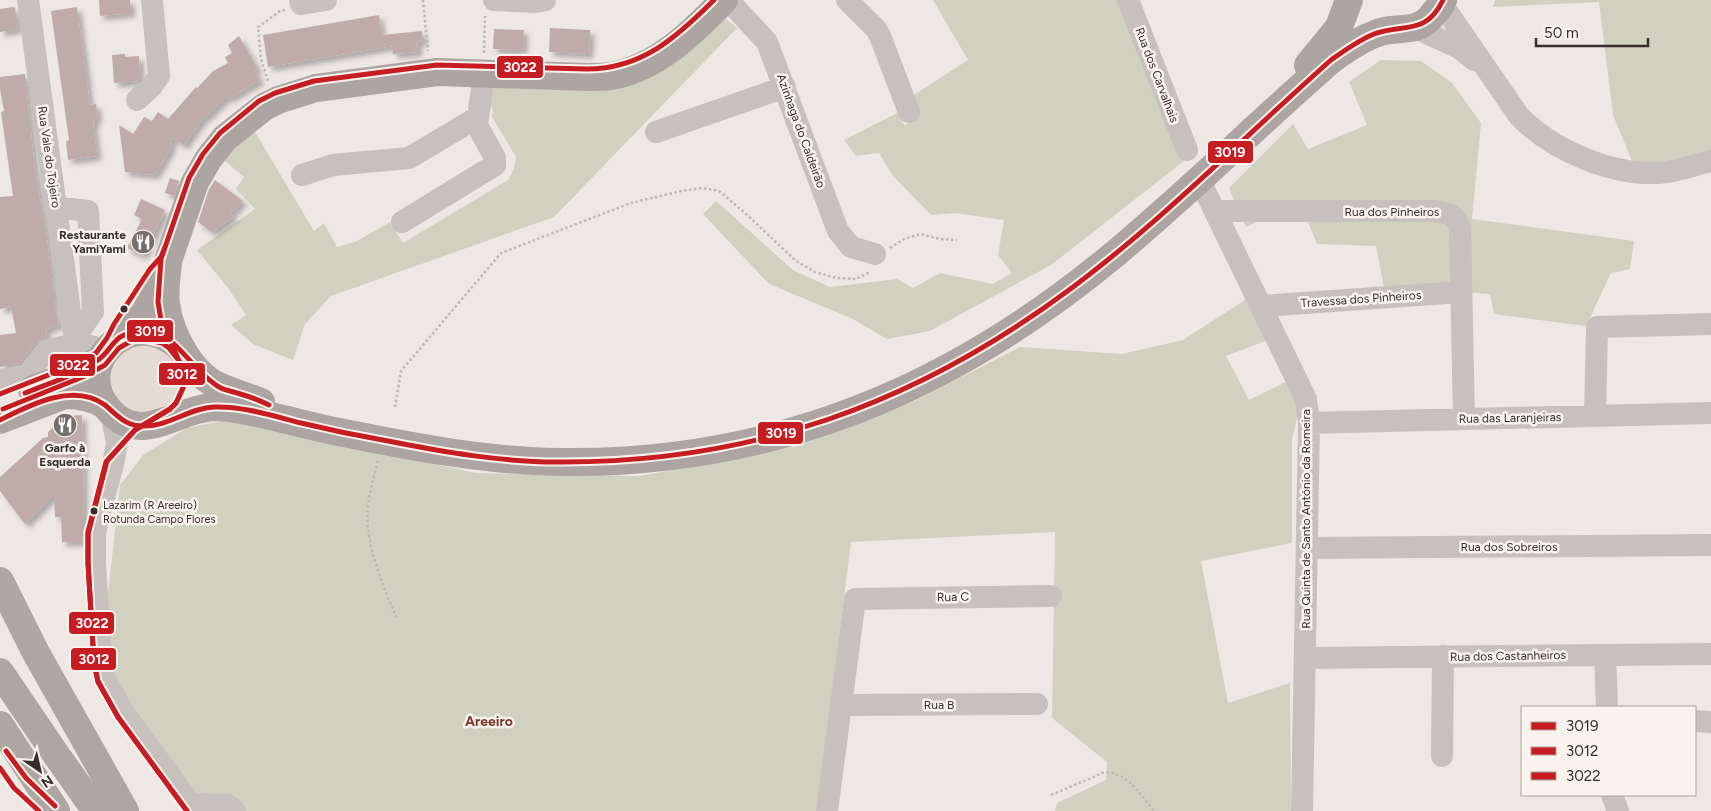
<svg xmlns="http://www.w3.org/2000/svg" width="1711" height="811" font-family="Figtree,sans-serif">
<defs>
<filter id="shadow"><feDropShadow dx="4.5" dy="4.5" stdDeviation="2.5" flood-color="#0004"/></filter>
</defs>
<rect width="100%" height="100%" fill="#eee8e4"/>
<path fill="#d0d1c0" d="M933,0H1118L1156,101L1184,161L1051,265L930,331L887,339L851,318L769,284L703,214L716,201L793,270L830,287L897,279L913,288L940,273L993,284L1012,273L998,255L1004,220L955,213L931,215L893,176L879,153L856,156L844,140L897,113L905,126L919,114L912,96L968,60Z
M1495,0H1711V152L1635,168L1613,115L1599,2L1493,7Z
M721,15L737,28L554,217L331,296L305,324L293,360L253,344L231,325L246,315L228,288L197,250L255,209L236,189L244,177L224,160L232,148L255,132L314,231L324,223L337,247L357,241L390,222L403,243L508,180L514,169L516,157L492,117L493,109L488,103L497,80L599,86Z
M1381,60L1421,61L1452,83L1481,123L1472,219L1634,241L1630,269L1611,273L1586,326L1494,314L1490,294L1461,292L1386,298L1376,246L1317,244L1306,217L1282,211L1246,227L1229,188L1293,124L1308,149L1367,125L1349,82Z
M1248,298L1268,340L1226,356L1249,400L1288,381L1299,408L1292,440V543L1201,561L1228,703L1290,683L1291,811H1055L1057,803L1106,780L1107,762L1052,718L1055,532L851,542L817,811H208L158,750L111,674L106,612L120,485L143,455L187,428L223,421L280,429L475,473L640,476L797,446L917,400L1020,347L1122,354L1183,340Z"/>
<path fill="#e6dbd3" d="M109 379a35 35 0 1 1 70 0a35 35 0 1 1-70 0Z"/>
<path fill="#bfaca8" filter="url(#shadow)" d="M99,0H130L131,13L100,16Z
M13,7L15,8L18,29L0,32V9Z
M77,7L90,105L96,104L98,119H94L95,124H93L97,156L68,160L66,141L69,140L51,11Z
M379,15L382,35L422,31L423,41L417,42L418,52L393,54L392,46L268,67L263,35Z
M550,28L590,30L589,54L549,52Z
M494,29L524,30L523,50L493,49Z
M239,36L258,69L254,70L260,80L228,99L227,96L205,118L204,117L184,145L172,138L171,148L155,175L125,172L119,125L133,134L144,117L152,121L158,112L168,119L196,87L197,88L213,71L228,63L225,57L232,53L228,45Z
M125,54V57L139,56L140,79L138,81L114,83L112,55Z
M25,74L35,171L46,232L53,285L55,314L57,313L59,325L46,329L47,337L36,343L20,363L0,367V335L16,333L11,307L0,309V197L13,196L1,112L4,111L0,89V77Z
M170,178L179,181L174,196L165,193Z
M215,180L243,201L231,213L233,217L212,232L198,222L209,189Z
M141,199L165,210L143,256L127,248L142,219L134,215Z
M82,415L84,524L82,542H62L61,517H55L54,495L25,524L0,491V477L43,438L48,437V432L63,419L68,416Z"/>
<g fill="none" stroke-linecap="round" stroke-linejoin="round">
<path stroke="#bfb9b6" stroke-width="2.5" stroke-dasharray="2.5 2.5" stroke-linecap="butt" d="M423,0L428,51
M484,53L485,16
M268,81L261,59L258,27L280,11L285,10
M890,248L904,239L920,234L940,239L957,240
M395,407L401,371L501,253L631,203L681,191L702,188L719,191L744,212L796,261L815,272L836,278L856,279L870,272
M378,461C375,474 371,486 369,499C362,539 382,583 397,619
M1051,795L1105,772C1128,773 1140,794 1154,811"/>
<path stroke="#c7c1bd" stroke-width="22" d="M28,0L72,326L78,343L106,350
M300,0L301,4L326,0
M494,0L536,2L545,0
M728,0L767,42L838,231L851,247L875,254
M847,0L876,29L880,36L909,112
M1128,0L1187,150
M1442,4L1519,116C1552,150 1610,175 1658,173C1676,172 1694,165 1711,161
M1416,28L1459,48L1474,60
M137,100L152,86L159,76L152,0
M656,132L785,87
M302,175L333,165L409,158L478,117
M1205,191L1306,399L1309,423L1302,811
M56,207L88,211L93,312L81,329L75,334
M1215,211H1432C1446,212 1456,214 1460,229L1464,419
M402,222L495,165V158L477,125L484,73
M1261,306L1461,292
M0,380L27,375L46,351L78,343
M111,413L117,443L113,465L99,515L95,534V563L101,663L105,679L124,713L196,811
M1595,416L1597,327L1711,324
M1309,423L1711,413
M1307,548L1711,545
M1605,655L1607,707
M1305,658L1711,654
M841,705L1037,704
M1695,721L1711,722
M1442,756L1443,656
M1612,795L1618,811
M191,804L228,805L235,811
M827,811L855,599L1051,596"/>
<path stroke="#aca5a2" stroke-width="28" d="M1308,65L1339,27L1349,0
M168,261C167,275 164,290 166,304C170,334 191,375 221,387C234,393 248,397 261,402
M123,336L144,314L154,296L168,261L195,182L209,158L225,138L264,107L278,100L316,88L437,72L587,77C595,77 603,77 611,76C657,68 693,32 724,0
M182,350C135,300 68,364 109,410C141,447 177,408 215,407C227,407 240,410 252,412C280,418 307,425 334,431C408,446 484,461 560,462C774,465 953,389 1116,253C1190,191 1259,123 1331,60C1345,50 1359,40 1375,34C1397,24 1417,37 1434,13C1438,9 1441,5 1443,0
M32,390L72,374L101,359
M0,420L65,395C80,395 93,397 106,406"/>
<path stroke="#ada7a3" stroke-width="28" d="M0,581L36,653L125,811
M0,672L55,753L96,811
M0,725L56,811"/>
<g stroke="#f9f2ed" stroke-width="9">
<path id="bus-1" d="M25,393C50,383 76,375 98,360C108,354 112,341 122,336C169,313 186,368 219,387C224,390 231,391 237,393C248,396 259,400 269,405
M0,420C30,405 73,382 105,405C117,415 125,426 143,426C168,427 189,408 214,407C243,406 273,416 301,423C330,430 359,436 388,441C444,452 501,462 558,462C751,463 914,405 1069,290C1162,221 1244,137 1331,60C1345,50 1359,40 1374,34C1403,23 1426,36 1443,0"/>
</g>
<g stroke="#f9f2ed" stroke-width="9">
<path id="bus-2" d="M3,409L85,376L105,365L119,348L135,339H143L162,343L169,348L180,362L183,380V388L176,403L170,409L135,430L106,462L88,532V563L94,663L98,682L118,717L187,811
M0,768L14,788L39,811"/>
</g>
<g stroke="#f9f2ed" stroke-width="9">
<path id="bus-3" d="M0,394L69,367L96,353L107,338L114,324L150,269L161,257L165,247
M6,751L26,778L55,806
M187,811L118,717L98,681L94,663L88,563V534L107,461L135,430L170,409L176,403L183,388V370L161,320L158,302L161,259L189,178L203,154L220,133L259,101L275,93L314,81L437,65L587,69C642,69 677,37 714,0"/>
</g>
<use href="#bus-1" stroke="#c61d23" stroke-width="5"/>
<use href="#bus-2" stroke="#c61d23" stroke-width="5"/>
<use href="#bus-3" stroke="#c61d23" stroke-width="5"/>
</g>
<defs>
<g id="restaurant-disc" transform="scale(1.25)"><circle r="9.5" fill="#776f6c" stroke="#f9f2ed"/><path d="M-5-6h1v4h1v-4h1v4h1v-4h1v5L-1.5 .5V6h-2V.5L-5-1ZM5-6V6H3V1.5H1.5Q1.5-4 5-6Z" fill="#fff"/></g>
</defs>
<g fill-rule="evenodd">
<use href="#restaurant-disc" x="143" y="242"/>
<use href="#restaurant-disc" x="65" y="425"/>
</g>
<g fill="#372e2b" stroke="#f9f2ed" stroke-width="2">
<circle cx="124" cy="309" r="4.5"/>
<circle cx="94" cy="511" r="4.5"/>
</g>
<g text-anchor="middle" stroke-width="5" stroke-linejoin="round" paint-order="stroke">
<g font-size="11" fill="#372e2b" stroke="#f9f2ed" text-anchor="start">
<text x="103" y="509">Lazarim (R Areeiro)<tspan x="103" dy="14">Rotunda Campo Flores</tspan></text>
</g>
<g font-size="12" fill="#372e2b" stroke="#f9f2ed">
<text transform="translate(1157 75) rotate(69)" y="4">Rua dos Carvalhais</text>
<text transform="translate(801 131) rotate(70)" y="4">Azinhaga do Caldeirão</text>
<text transform="translate(49 157) rotate(82)" y="4">Rua Vale do Tojeiro</text>
<text x="1392" y="216">Rua dos Pinheiros</text>
<text transform="translate(1361 299) rotate(-4)" y="4">Travessa dos Pinheiros</text>
<text transform="translate(1510 418) rotate(-1)" y="4">Rua das Laranjeiras</text>
<text transform="translate(1306 519) rotate(-90)" y="4">Rua Quinta de Santo António da Romeira</text>
<text x="1509" y="551">Rua dos Sobreiros</text>
<text transform="translate(953 597) rotate(-1)" y="4">Rua C</text>
<text transform="translate(1508 656) rotate(-1)" y="4">Rua dos Castanheiros</text>
<text x="939" y="709">Rua B</text>
</g>
<g font-size="12" font-weight="bold" fill="#372e2b" stroke="#f9f2ed" text-anchor="end">
<text x="126" y="239">Restaurante<tspan x="126" dy="14">YamiYami</tspan></text>
<text x="65" y="452" text-anchor="middle">Garfo à<tspan x="65" dy="14">Esquerda</tspan></text>
</g>
<g font-size="14" font-weight="bold" fill="#7e372d" stroke="#f9f2ed">
<text x="489" y="726">Areeiro</text>
</g>
</g>
<g stroke="#f9f2ed" stroke-width="2">
<rect x="496" y="55" width="48" height="24" rx="5" fill="#c61d23"/>
<rect x="1207" y="140" width="47" height="24" rx="5" fill="#c61d23"/>
<rect x="126" y="319" width="48" height="24" rx="5" fill="#c61d23"/>
<rect x="49" y="353" width="47" height="24" rx="5" fill="#c61d23"/>
<rect x="158" y="362" width="48" height="24" rx="5" fill="#c61d23"/>
<rect x="757" y="421" width="47" height="24" rx="5" fill="#c61d23"/>
<rect x="68" y="611" width="47" height="24" rx="5" fill="#c61d23"/>
<rect x="70" y="647" width="47" height="24" rx="5" fill="#c61d23"/>
</g>
<g font-size="14" text-anchor="middle" font-weight="bold" fill="#fff">
<text x="520" y="72">3022</text>
<text x="1230" y="157">3019</text>
<text x="150" y="336">3019</text>
<text x="73" y="370">3022</text>
<text x="182" y="379">3012</text>
<text x="781" y="438">3019</text>
<text x="92" y="628">3022</text>
<text x="94" y="664">3012</text>
</g>
<rect x="1521" y="706" width="175" height="90" fill="#f9f2ed" stroke="#aba49f"/>
<rect x="1531" y="722" width="25" height="8" fill="#c61d23" stroke="#aba49f"/>
<text x="1566" y="731" font-size="15" fill="#372e2b">3019</text>
<rect x="1531" y="747" width="25" height="8" fill="#c61d23" stroke="#aba49f"/>
<text x="1566" y="756" font-size="15" fill="#372e2b">3012</text>
<rect x="1531" y="772" width="25" height="8" fill="#c61d23" stroke="#aba49f"/>
<text x="1566" y="781" font-size="15" fill="#372e2b">3022</text>
<g transform="translate(40 771) rotate(146)" stroke="#f9f2ed" stroke-width="4" paint-order="stroke">
<path d="M0-4L9 19L0 12L-9 19Z" fill="#372e2b"/>
<text y="-8" font-size="14" font-weight="bold" text-anchor="middle" fill="#372e2b">N</text>
</g>
<path d="M1536 38v8h112v-8" fill="none" stroke="#372e2b" stroke-width="2.5"/>
<text x="1544" y="38" font-size="15" fill="#372e2b" stroke="#f9f2ed" stroke-width="4" paint-order="stroke">50 m</text>
</svg>
